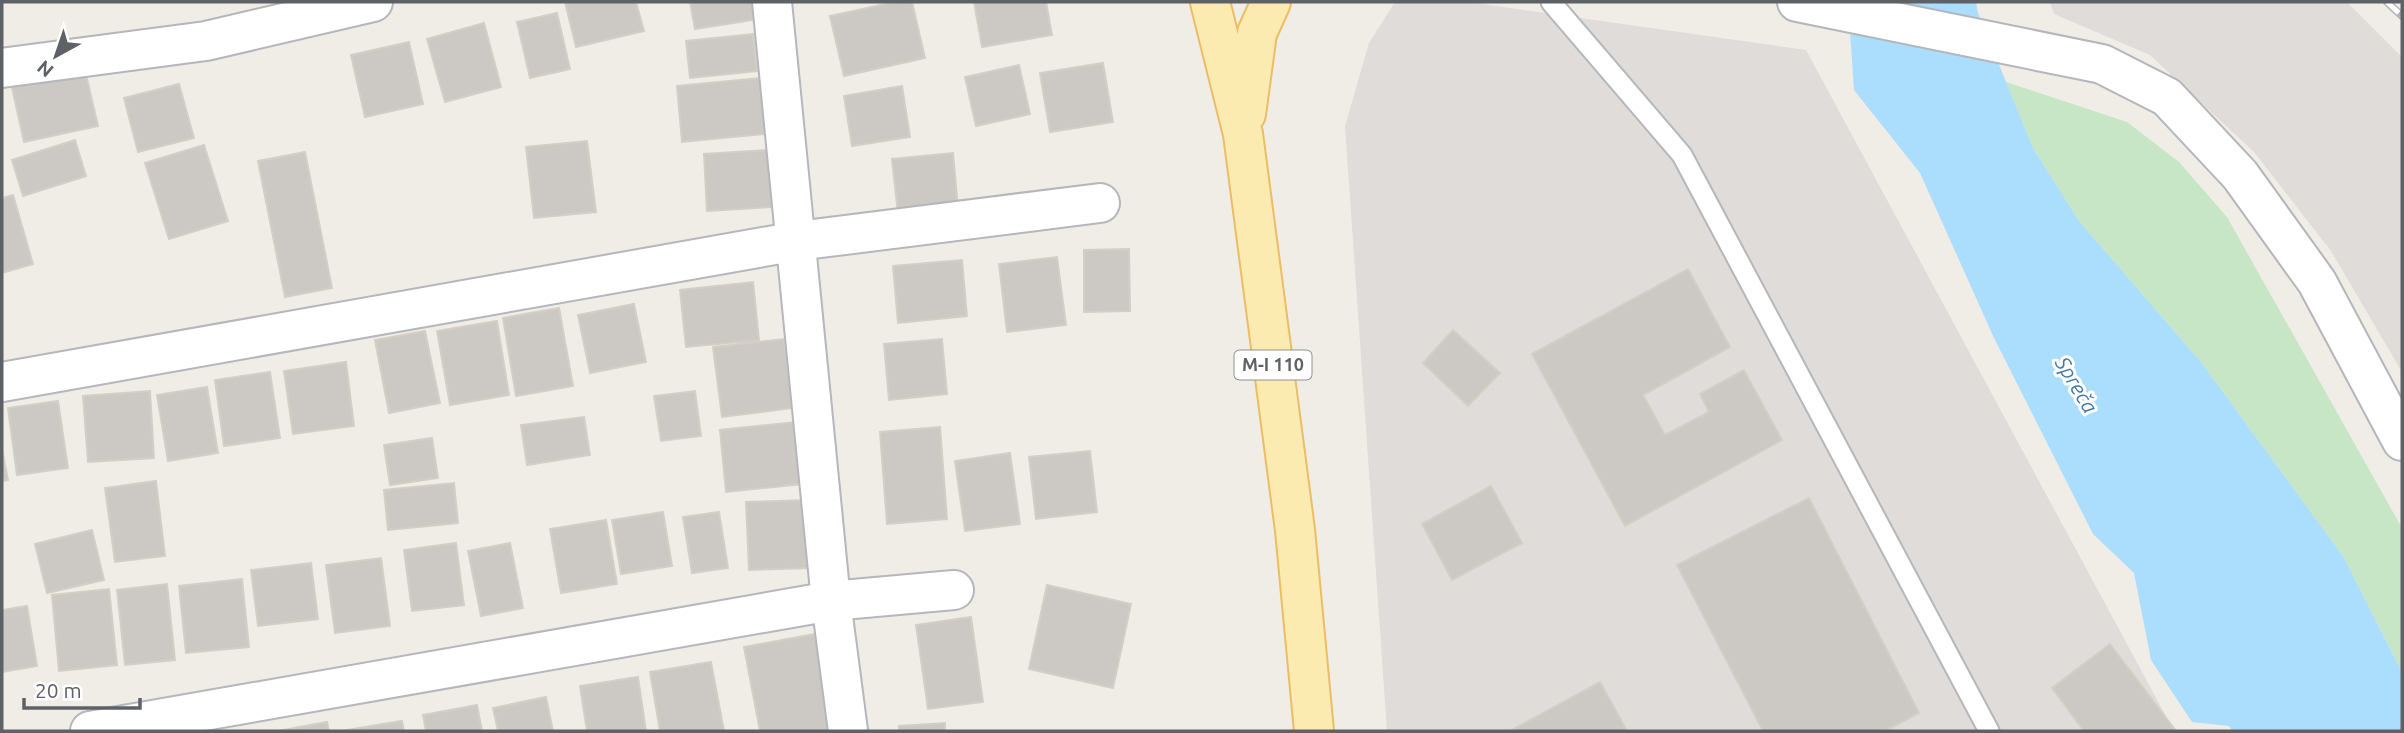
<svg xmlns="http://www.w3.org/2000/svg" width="2404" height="733" font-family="Ubuntu,sans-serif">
<rect width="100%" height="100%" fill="#f0ede7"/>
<path fill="#dfdcd9" d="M1395,2H1468L1806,50L2174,731H1387L1345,126L1369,43Z
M2050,2H2347L2402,57V372L2331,251L2254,152L2150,55L2054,14Z"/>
<path fill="#c7e6c5" d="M2006,82L2127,122L2179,162L2227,217L2402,528V672L2343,556L2201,362L2079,221L2033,148Z"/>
<path fill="#abdefc" d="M1848,2H1976L1978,13L2033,148L2079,221L2201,362L2343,556L2402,672V731H2232L2229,726L2192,722L2151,660L2134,573L2093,534L1994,338L1920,173L1854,90Z"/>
<path fill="#ccc8c4" stroke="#d4cfc5" stroke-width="2" d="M565,2H636L644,31L576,47Z
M690,2H756L759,19L695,29Z
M895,2H912L925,58L844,76L830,16Z
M974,2H1046L1052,35L982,47Z
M557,13L570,69L530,78L517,22Z
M484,23L501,87L445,102L427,39Z
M753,34L757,71L690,78L686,41Z
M409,42L423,104L365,117L351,55Z
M1103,63L1113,122L1050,132L1040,73Z
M1019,65L1030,114L976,126L965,77Z
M84,66L98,126L24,142L11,83Z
M760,78L765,134L682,142L677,86Z
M179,84L194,138L138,152L124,98Z
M902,86L910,137L852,146L844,96Z
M75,140L86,176L23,196L12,160Z
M587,141L596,212L534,218L526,147Z
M204,145L228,221L169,239L145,163Z
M768,150L772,207L707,211L704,154Z
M305,152L332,288L285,297L258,161Z
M953,153L958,208L898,214L892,159Z
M13,195L33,264L2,273V198Z
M1129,249L1130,311L1084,312V250Z
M1057,257L1066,325L1007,332L999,264Z
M962,260L967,316L898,323L893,266Z
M1688,269L1730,347L1643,395L1665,435L1709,412L1700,394L1744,370L1782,440L1625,526L1532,354Z
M753,282L759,340L686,347L680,290Z
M634,304L646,362L590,373L578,315Z
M559,308L573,386L516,396L503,318Z
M497,321L509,395L450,405L437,331Z
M1453,330L1500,373L1468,406L1423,363Z
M425,331L440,403L389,413L375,340Z
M784,339L793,408L722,417L713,347Z
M942,339L947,394L889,400L884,344Z
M346,362L354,426L293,434L284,371Z
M270,372L280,438L224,446L215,380Z
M207,387L218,453L168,461L157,395Z
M150,391L154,458L88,462L83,396Z
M695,391L701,436L661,441L654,396Z
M58,401L68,468L17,475L8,408Z
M584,417L590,455L527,465L521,425Z
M796,422L802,484L726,492L720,430Z
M940,427L947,519L887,524L880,432Z
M432,438L438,478L390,485L384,445Z
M2,450L8,480L2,481Z
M1090,451L1097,512L1036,519L1029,457Z
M1010,453L1020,524L965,531L955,461Z
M156,481L165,556L115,562L105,488Z
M454,483L458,523L388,530L384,490Z
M1491,486L1522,543L1452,580L1422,524Z
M1809,498L1919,713L1885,731H1763L1677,565Z
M808,500L810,568L749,570L746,502Z
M663,512L672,566L621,574L612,520Z
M719,512L728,568L692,573L683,517Z
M606,520L617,584L561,593L550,529Z
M92,530L104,580L47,593L35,544Z
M456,543L464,605L412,611L404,550Z
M510,543L523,608L481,616L468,551Z
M381,558L390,626L335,633L326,565Z
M311,563L318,619L258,626L251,570Z
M242,579L249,647L186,653L179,586Z
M167,584L175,660L125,665L117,590Z
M1047,585L1131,604L1113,688L1029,669Z
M109,589L117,665L59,671L52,595Z
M27,606L37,666L2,672V610Z
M971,617L983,702L928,709L916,625Z
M815,634L832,731H760L744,647Z
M2110,644L2176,731H2084L2052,688Z
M711,662L724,731H660L650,672Z
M638,677L646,731H587L580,686Z
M1600,682L1627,731H1510Z
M546,697L553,731H498L493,708Z
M477,705L482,731H426L423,715Z
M402,721L404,731H341Z
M327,722L329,731H278Z
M945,723V731H899V726Z"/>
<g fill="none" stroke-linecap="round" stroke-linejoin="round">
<g stroke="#b4b7bb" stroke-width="23">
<path id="lane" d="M1551,2L1682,155L1989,731"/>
</g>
<g stroke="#b4b7bb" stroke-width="42">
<path id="street" d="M772,2L831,601L848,731
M2,382L797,241L1100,203
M90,731L831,601L954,590"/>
</g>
<g stroke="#b3b6bb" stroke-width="42">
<path id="secondary" d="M1797,2L2102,64L2167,97L2240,175L2317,282L2402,441
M2,68L206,41L373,2"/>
</g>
<g stroke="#ecbd64" stroke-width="42">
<path id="primary" d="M1210,2L1243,134L1295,530L1314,731
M1246,114L1257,33L1271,2"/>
</g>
<use href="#lane" stroke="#fff" stroke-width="19"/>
<use href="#street" stroke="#fff" stroke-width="38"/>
<use href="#secondary" stroke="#fff" stroke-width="38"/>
<use href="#primary" stroke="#fcebb0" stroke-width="38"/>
<g stroke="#b5b6b7" stroke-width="8">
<path id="rail" d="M2387,2L2402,16"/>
</g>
<use href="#rail" stroke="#fff" stroke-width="5" stroke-dasharray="16" stroke-linecap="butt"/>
</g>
<g text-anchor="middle" stroke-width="6" stroke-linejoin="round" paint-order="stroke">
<rect fill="#fff" stroke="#8e9195" stroke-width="2" x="1234.5" y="350.5" width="77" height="29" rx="5"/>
<g font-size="18" font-weight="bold" fill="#5e6267">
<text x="1273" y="371">M-I 110</text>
</g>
<g font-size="21" font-style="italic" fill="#447aa6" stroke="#fff">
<text transform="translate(2076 385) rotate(59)" y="7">Spreča</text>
</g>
</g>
<rect width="2404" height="733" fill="none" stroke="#5e6267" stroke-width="7"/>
<g transform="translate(56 56) rotate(220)" stroke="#ffffff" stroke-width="5" paint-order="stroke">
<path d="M0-5L12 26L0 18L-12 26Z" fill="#5e6267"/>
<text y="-10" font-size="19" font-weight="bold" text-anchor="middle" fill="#5e6267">N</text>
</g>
<path d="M24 698v10h116v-10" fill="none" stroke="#5e6267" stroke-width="3.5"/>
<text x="35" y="698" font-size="21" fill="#5e6267" stroke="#ffffff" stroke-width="5" paint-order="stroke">20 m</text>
</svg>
